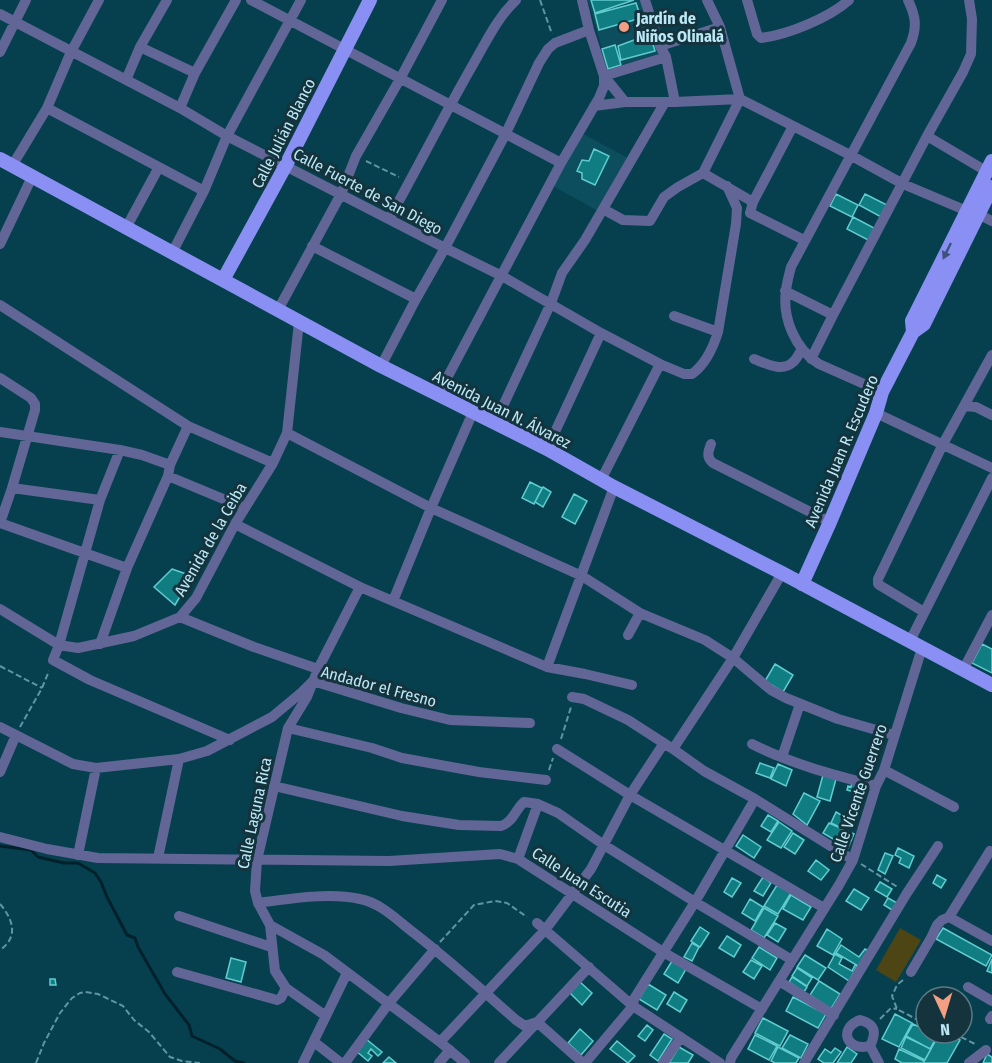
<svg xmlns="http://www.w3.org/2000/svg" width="992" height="1063" font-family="'Fira Sans Condensed',sans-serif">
<rect width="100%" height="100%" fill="#06404e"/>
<path fill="#0c4e5e" d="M588,0H643L659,54L608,69Z
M583,134L628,158L598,211L553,186Z"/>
<path fill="#4d4514" d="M900,928L921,940L896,982L876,970Z"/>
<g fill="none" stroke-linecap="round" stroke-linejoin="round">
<path stroke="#00212b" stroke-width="3" d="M0,846L31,850L38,857L64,863H78L95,873L101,882L107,897L127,935L135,938L138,947L165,994L189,1025L192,1036L220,1049L235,1061L244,1063"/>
</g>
<path fill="#0f7d82" stroke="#61ccd0" stroke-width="1.5" d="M591,0H634L595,13Z
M636,3L641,18L599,30L595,14Z
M650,34L655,51L621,60L618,46Z
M615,45L621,65L608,69L602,49Z
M594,149L609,156L595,185L582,179V173L577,171L582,160L589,161Z
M836,194L858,205L852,217L830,206Z
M865,194L889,206L883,218L859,205Z
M853,217L876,229L870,241L847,229Z
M530,482L542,488L534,504L522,498Z
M543,487L551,492L543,507L535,502Z
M574,494L587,501L575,524L562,517Z
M172,569L192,576L175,605L154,587Z
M982,644L992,649V673L972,663Z
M775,664L793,675L783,692L765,681Z
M760,763L774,768L770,778L756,773Z
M778,764L792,770L786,786L771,779Z
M823,775L836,779L830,801L817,797Z
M852,782L867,786L864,795L847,790L848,786L851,787Z
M804,793L820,801L807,825L793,814Z
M836,812L848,819L844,829L831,823Z
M768,815L778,821L771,832L761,826Z
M779,822L792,831L781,848L767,840Z
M829,823L854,834L848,848L823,833Z
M793,833L804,840L795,854L784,847Z
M743,835L761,847L754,858L736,846Z
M898,848L914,856L909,868L899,863L901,858L895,855Z
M885,853L893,856L885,874L878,870Z
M816,860L829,870L821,880L808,871Z
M937,875L946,880L941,888L933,883Z
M763,877L771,883L763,896L754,891Z
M732,878L741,883L732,897L724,892Z
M880,882L892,889L887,897L875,890Z
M777,885L791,893L778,914L764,906Z
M854,889L869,898L861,910L846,901Z
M791,895L811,907L803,920L783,909Z
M888,898L897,903L892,910L884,905Z
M750,899L763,907L755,921L742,913Z
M764,908L778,916L764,938L751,930Z
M775,923L786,929L778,942L767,935Z
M700,927L709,933L700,947L691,941Z
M943,928L992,955L986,966L936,939Z
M827,929L842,939L833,955L817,946Z
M727,936L741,945L734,957L719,948Z
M692,943L699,947L692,961L684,957Z
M841,945L859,957L865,949L869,951L858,966L836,953Z
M759,947L777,958L770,970L752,958Z
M835,954L842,958L839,964L852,971L855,965L857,966L849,981L828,967Z
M805,955L826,968L818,980L797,967Z
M231,958L246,962L241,982L226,978Z
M992,959V973L987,971Z
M751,960L762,966L754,979L743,972Z
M672,961L686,969L678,983L664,974Z
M797,968L812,978L807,986L792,976Z
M792,977L807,987L804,992L789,982Z
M50,979H55L56,985H50Z
M819,981L840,994L831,1009L810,995Z
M580,982L592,993L582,1005L570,993Z
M648,984L666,995L657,1010L639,999Z
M674,992L687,1000L680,1012L667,1004Z
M793,997L826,1014L818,1028L786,1011Z
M895,1014L912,1023L899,1047L882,1039Z
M763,1018L788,1031L780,1046L755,1033Z
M913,1024L926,1030V1033H931L937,1036L930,1049L906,1036Z
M647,1025L653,1030L645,1041L638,1036Z
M580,1029L593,1041L581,1055L568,1043Z
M940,1033H947L960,1040L947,1063H923Z
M664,1034L672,1039L658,1061L650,1055Z
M755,1035L777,1046L769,1060L748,1049Z
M790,1035L808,1044L801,1058L782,1048Z
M906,1037L931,1049L925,1060L901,1048Z
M366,1039L382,1052L378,1056L371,1049L368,1053L372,1056L368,1061L356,1051Z
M617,1041L635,1056L628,1063L610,1049Z
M679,1047L693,1055L688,1063H669Z
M778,1047L799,1058L796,1063H775L771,1061Z
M847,1047L857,1054L851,1063H837Z
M835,1048L841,1052L833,1063H824L818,1059L825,1049L831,1053Z
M899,1049L924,1061L923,1063H902L895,1059Z
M987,1054L992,1057V1063H983Z
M389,1057L396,1063H383Z"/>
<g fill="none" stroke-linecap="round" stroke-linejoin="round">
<path stroke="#6194a2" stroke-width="2" stroke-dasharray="6 3" stroke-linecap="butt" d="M540,0L552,34
M366,161L399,177
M0,666L42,688
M20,727L42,688L49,671
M561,739L571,707
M549,770L553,758
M861,864L899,888
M0,904C13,919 19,937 0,950
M440,942L474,905L495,901L507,903L527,917
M903,980L897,985L892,996L897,1009L916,1019H926
M880,1019L891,1008L897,1009
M953,1033L975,1044
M36,1063L44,1043L60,1013L72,998L80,993L85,992L98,994L123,1006L134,1020L149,1032L170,1057L182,1061L200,1063"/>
<path stroke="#616697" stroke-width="10" d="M251,0L561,163
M582,0L589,30L604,76L625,102
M645,0L660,46L666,57L675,102
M747,0L757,34L761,38C787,35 829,18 849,0
M0,14L180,108L227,136L445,248L502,276L601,333L660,364L684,374H692C706,364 713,348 718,332L736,224L737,208L727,186
M660,46L720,27
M140,47L195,73
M0,52L26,0
M126,80L140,47L167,0
M594,106L625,102H675L740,99L852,156L903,184L967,211L978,214L992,221
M47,108L204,191
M180,108L195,73L236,0
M927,136L986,171
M12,166L47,108L71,52L99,0
M703,173L753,202L750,213L804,240
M753,202L793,126
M603,209L623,220L650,221L664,197L678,187L703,173L740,99L720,27L707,0
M389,219C418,167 445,113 475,61C487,40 498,17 516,0
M126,228L159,167
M0,244L32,177
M312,246L416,299
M172,253L204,191L227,136L301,0
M785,291L833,315
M0,305L188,426L273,463
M278,310L341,194L356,156L400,79L442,0
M674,316L718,332
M754,359C765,363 782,373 793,362C797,359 799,353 802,349
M811,359L833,315L927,136L963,72L971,54L972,19L969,0
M381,366L416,299L445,248L506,133L539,63L548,49L555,43L589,30
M0,378L31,398L35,404V410L12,488L0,523
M882,392L819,364C795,349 782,318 786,290C787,282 789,275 791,267L911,43C917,26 916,17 908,0
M438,395L561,163L599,98L604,86V76L666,57
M964,406L976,407L992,415
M876,413L992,468
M495,423L551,303L562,273L585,240L665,102
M0,432L120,450L142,455L170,465
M287,433L431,508L582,576L640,613L705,640L733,658L771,690L786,698L838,719L894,735
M711,444C708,452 706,457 713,463L830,522
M547,449L601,333
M120,450L100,500L59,645L53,660L90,680L230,740
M168,476L245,508
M601,480L660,364
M12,488L100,500
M0,523L127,568
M235,524L360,587L547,667L585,674L632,685
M360,587L318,669L307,697L288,728L257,860L255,891L258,903L270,925L324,955L440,1042L465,1063
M393,601L431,508L473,412
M0,609L59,645L78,648L134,636L180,617L196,598L235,524L273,463L287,433L299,322
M924,612L881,586L878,584V579L943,444L992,355
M180,617L254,647L318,669
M628,635L640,613
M910,641L992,478
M100,644L127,568L168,476L170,465L188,426
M547,667L614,487
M963,670L992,615
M572,697L584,699L628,720L673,749L704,771L755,799L853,860
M0,727L73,764L96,768L179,759L207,751L272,717L302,692L313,681L401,708L450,720L530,723
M288,728L372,748L402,758L479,772L546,780
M752,744C791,764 834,775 876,786
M557,749L630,795L824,908
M673,749L733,658L782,573
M782,757L800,704
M884,770L954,807
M0,772L16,735
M274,786L402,816L459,825L501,826C513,822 515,810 524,802L538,804L558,813L604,845L695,902L792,960
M0,837L47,849L98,858L389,861L500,854L518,859L663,952L762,1009
M78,855L96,768
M158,858L179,759
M518,859L538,804
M258,903C290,899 328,892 360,899C381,903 397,920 414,933C449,960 482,990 516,1020L525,1026L537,1022L583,1063
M179,916L271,947
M949,917L990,851L992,852
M949,917L992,941
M537,923L633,1006L720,1063
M270,925L275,971L286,988L326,1016
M177,972L277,1000L281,998L286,988
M911,972L931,938L937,925L942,920L949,917
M779,981L834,1015
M968,987L992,1001
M990,1019L992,1016
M860,1020C875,1024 877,1032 870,1046C846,1052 838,1028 860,1020Z
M314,1042L341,1063
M440,1042L545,930L591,869L630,795L664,743
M870,1046L879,1063
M303,1063L347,973
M345,1063L389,1003L435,949
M439,1063L450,1050
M499,1063L589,967
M585,1063L633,1006L634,999L695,902L755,799
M663,1063L681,1037
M730,1063L731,1058L839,885L853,860L876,786L884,770L922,648
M804,1063L907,893L938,846
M969,1063L986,1050"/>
<path stroke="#898ff3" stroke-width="14" d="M0,159L381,366L547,449L614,487L782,573L992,685
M223,280L286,165L370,0
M913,332L912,321L992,161
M802,584L830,522L876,413L882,392L913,332L924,324L992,187"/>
</g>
<defs><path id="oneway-solid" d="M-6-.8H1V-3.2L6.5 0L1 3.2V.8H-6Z" transform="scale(1.5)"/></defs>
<use fill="#3e537c" href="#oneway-solid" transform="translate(947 251) rotate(116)"/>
<circle fill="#f39f83" stroke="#15333c" stroke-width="2" cx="624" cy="27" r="6"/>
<g text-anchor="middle" stroke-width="6" stroke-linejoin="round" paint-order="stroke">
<g font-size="16" font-weight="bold" fill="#bce8f6" stroke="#15333c" text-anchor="start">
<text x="636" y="24">Jardín de<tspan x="636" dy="18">Niños Olinalá</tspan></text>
</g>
<g font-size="16" fill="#bce8f6" stroke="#15333c">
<text transform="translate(283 133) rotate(-63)" y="6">Calle Julián Blanco</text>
<text transform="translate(368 191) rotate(28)" y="6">Calle Fuerte de San Diego</text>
<text transform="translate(502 409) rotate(27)" y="6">Avenida Juan N. Álvarez</text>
<text transform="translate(841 451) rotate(-67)" y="6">Avenida Juan R. Escudero</text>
<text transform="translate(210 539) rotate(-60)" y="6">Avenida de la Ceiba</text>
<text transform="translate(379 686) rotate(15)" y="6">Andador el Fresno</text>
<text transform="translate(858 793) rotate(-71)" y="6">Calle Vicente Guerrero</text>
<text transform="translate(254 813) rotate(-78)" y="6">Calle Laguna Rica</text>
<text transform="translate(582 882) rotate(33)" y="6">Calle Juan Escutia</text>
</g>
</g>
<g transform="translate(944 1015) rotate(176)"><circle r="28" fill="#15333c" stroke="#587b86" stroke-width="1.5"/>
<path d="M0-4.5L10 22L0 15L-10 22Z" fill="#f39f83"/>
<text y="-9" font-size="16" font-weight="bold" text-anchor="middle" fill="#bce8f6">N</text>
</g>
</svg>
